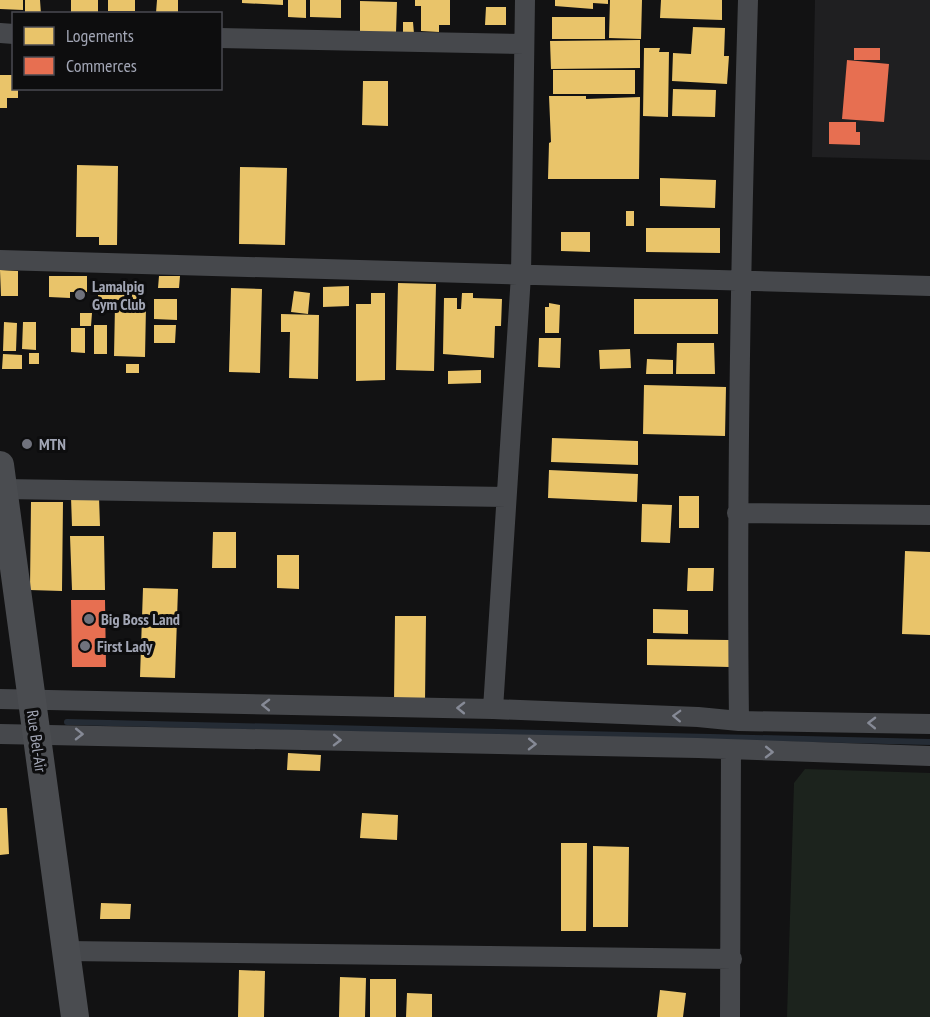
<svg xmlns="http://www.w3.org/2000/svg" width="930" height="1017" font-family="'PT Sans Narrow',sans-serif">
<rect width="100%" height="100%" fill="#121213"/>
<path fill="#1f1f21" d="M815,0H930V160L812,157Z"/>
<path fill="#1c231d" d="M805,769L930,773V1017H787L794,783Z"/>
<path fill="#e9c46a" d="M0,0H23V10L0,9Z
M25,0H40L41,14H25Z
M71,0H98V14H71Z
M108,0H135V11H108Z
M157,0H178V14L156,13Z
M242,0H283V5L242,3Z
M288,0H306V18L288,17Z
M310,0H341V18L310,17Z
M415,0H450V25H439V32L421,31V6H415Z
M555,0H608V4L593,3V9L555,6Z
M610,0H642L641,39L609,38Z
M661,0H722V20L660,18Z
M360,1L397,2L396,33L360,32Z
M486,7H506V25H485Z
M552,17H605V39H552Z
M403,22H413L414,34H403Z
M693,27L725,28L724,56H729L727,84L672,81L673,53L691,54Z
M640,40V68L551,69L550,41Z
M644,48H660L659,52H669L668,117L643,116Z
M553,70H635V94H553Z
M0,75H14V88H18V98H7V108H0Z
M363,81H388V126L362,125Z
M673,89L716,90L715,117L672,116Z
M549,96H586V99L640,97L639,179H548L549,143L551,142Z
M77,165L118,166L117,245H99V237H76Z
M240,167L287,168L285,245L239,244Z
M660,178L716,180L715,208L660,206Z
M626,211H634V226H626Z
M646,228H720V253L646,252Z
M561,232H590V252L561,251Z
M0,270L18,271V296H1Z
M49,276H87V292H70V298L49,297Z
M159,276H180L179,288H158Z
M98,282L143,283V300H98Z
M398,283L436,284L434,371L396,370Z
M349,286V306L323,307V287Z
M231,288L262,289L260,373L229,372Z
M294,291L310,293L308,314L291,312Z
M371,293H385V380L356,381V304H371Z
M462,293H473V298L502,299L501,326H495L494,358L443,354L444,298H457V309H461Z
M154,299H177V320L154,319Z
M634,299H718V334H634Z
M549,303L560,305L559,333H545V307H549Z
M115,305L146,306L145,357L114,356Z
M80,313H92L91,326H80Z
M281,314L319,315L318,379L289,378L290,332H281Z
M4,322L17,323L16,351H3Z
M23,322H36V350L22,349Z
M94,325H107V354H94Z
M154,325H176L175,343H154Z
M71,328H85V353L71,352Z
M539,338H561L560,368L538,367Z
M677,343H714L715,374H676Z
M630,349L631,368L600,369L599,350Z
M29,353H39V364H29Z
M3,354L22,355V369H2Z
M647,359L673,360V374H646Z
M126,364H139V373H126Z
M481,370V383L448,384V371Z
M644,385L726,387L725,436L643,434Z
M552,438L638,441V465L551,462Z
M549,470L638,474L637,502L548,498Z
M679,496H699V528H679Z
M71,497H99L100,526H72Z
M31,502H63L62,591L30,590Z
M642,504L672,505L670,543L641,542Z
M213,532H236V568H212Z
M70,536H104L105,590H72Z
M905,551L930,552V635L902,634Z
M277,555H299V589L277,588Z
M688,568H714L713,591H687Z
M143,588L178,589L175,678L140,677Z
M653,609L688,610V634L653,633Z
M395,616H426L425,702H394Z
M647,639L729,640V667L647,665Z
M288,753L321,755L320,771L287,770Z
M0,808H7L9,854L0,855Z
M362,813L398,815L397,840L360,838Z
M561,843H587L586,931H561Z
M593,846L629,847L628,927H593Z
M101,903L131,904L130,919H100Z
M239,970L265,971L264,1017H238Z
M340,977L366,978L365,1017H339Z
M370,979H396V1017H370Z
M660,990L686,993L683,1017H657Z
M407,993L432,994V1017H406Z"/>
<path fill="#e76f51" d="M854,48H880V60H854Z
M847,60L889,64L884,122L842,119Z
M829,122H856V132H860V145L829,144Z
M71,600H105L106,667H72Z"/>
<g fill="none" stroke-linecap="round" stroke-linejoin="round">
<path stroke="#252c35" stroke-width="6" d="M67,722L930,742"/>
<path stroke="#46484c" stroke-width="20" d="M0,33L14,34
M220,38L524,44
M0,260L930,286
M4,489L506,497
M737,513L930,515
M0,699L493,709L698,717L739,721L930,724
M493,709L521,275L525,0
M739,721C736,480 741,240 748,0
M0,734L698,748L930,756
M66,951L732,959
M730,1017L731,751"/>
<path stroke="#4a4c50" stroke-width="28" d="M0,465L75,1017"/>
</g>
<defs><path id="oneway-chevron" d="M-2-3.5L2.5 0L-2 3.5" fill="none" stroke-width="1.6" stroke-linecap="round" stroke-linejoin="round" transform="scale(1.5)"/></defs>
<g stroke="#868a96">
<use href="#oneway-chevron" transform="translate(266 705) rotate(-179)"/>
<use href="#oneway-chevron" transform="translate(461 708) rotate(-179)"/>
<use href="#oneway-chevron" transform="translate(677 716) rotate(-178)"/>
<use href="#oneway-chevron" transform="translate(872 723) rotate(-179)"/>
<use href="#oneway-chevron" transform="translate(79 734) rotate(1)"/>
<use href="#oneway-chevron" transform="translate(337 740) rotate(1)"/>
<use href="#oneway-chevron" transform="translate(532 744) rotate(1)"/>
<use href="#oneway-chevron" transform="translate(769 752) rotate(1)"/>
</g>
<g fill="#70727c" stroke="#0d0d0e" stroke-width="2">
<circle cx="80" cy="295" r="6"/>
<circle cx="27" cy="444" r="6"/>
<circle cx="89" cy="619" r="6"/>
<circle cx="85" cy="646" r="6"/>
</g>
<g text-anchor="middle" stroke-width="6" stroke-linejoin="round" paint-order="stroke">
<g font-size="16" font-weight="bold" fill="#a2a6b5" stroke="#0d0d0e" text-anchor="start">
<text x="92" y="292">Lamalpig<tspan x="92" dy="18">Gym Club</tspan></text>
<text x="39" y="450">MTN</text>
<text x="101" y="625">Big Boss Land</text>
<text x="97" y="652">First Lady</text>
</g>
<g font-size="16" fill="#a2a6b5" stroke="#0d0d0e">
<text transform="translate(37 741) rotate(82)" y="6">Rue Bel-Air</text>
</g>
</g>
<rect x="12" y="12" width="210" height="78" fill="#0d0d0e" stroke="#494a51" stroke-width="1.5"/>
<rect x="24" y="27" width="30" height="18" fill="#e9c46a" stroke="#494a51" stroke-width="1.5"/>
<text x="66" y="42" font-size="18" fill="#a2a6b5">Logements</text>
<rect x="24" y="57" width="30" height="18" fill="#e76f51" stroke="#494a51" stroke-width="1.5"/>
<text x="66" y="72" font-size="18" fill="#a2a6b5">Commerces</text>
</svg>
